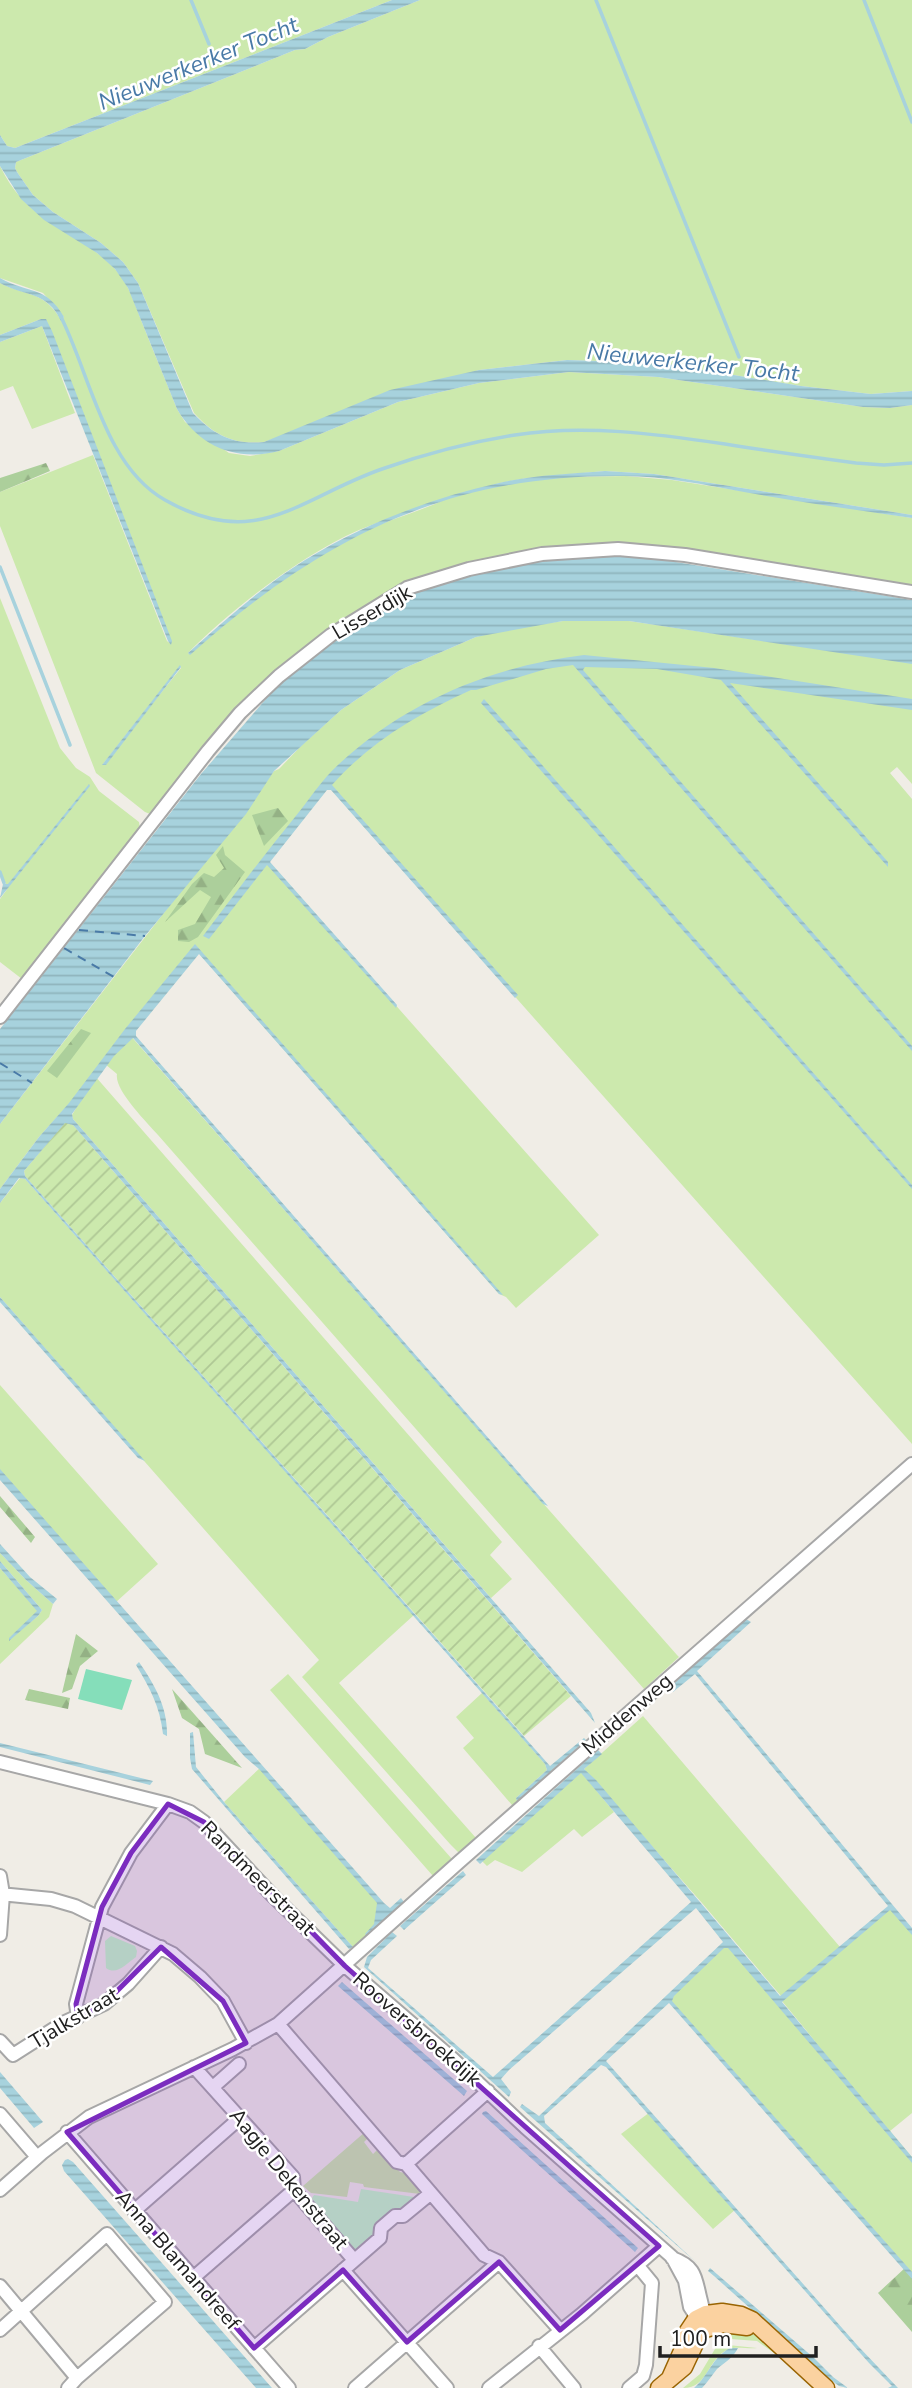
<svg xmlns="http://www.w3.org/2000/svg" width="912" height="2388" font-family="'Nunito Sans',sans-serif">
<defs>
<pattern id="forest-firs" width="22" height="20" patternUnits="userSpaceOnUse" patternTransform="scale(1.75)"><rect width="22" height="20" fill="#accf9b"/><path d="M5 1l3.5 6h-7zM16 11l3.5 6h-7z" fill="#94b185"/></pattern>
<pattern id="garden-furrows" width="10" height="10" patternUnits="userSpaceOnUse" patternTransform="scale(1.75)"><rect width="10" height="10" fill="#cce9ad"/><path d="M-1 1l2-2M0 10L10 0M9 11l2-2" fill="none" stroke="#afc895"/></pattern>
<pattern id="water-rules" width="6" height="5" patternUnits="userSpaceOnUse" patternTransform="scale(1.75)"><rect width="6" height="5" fill="#a7d2dd"/><path d="M0 2.5h6" fill="none" stroke="#8fb4bd"/></pattern>
</defs>
<rect width="100%" height="100%" fill="#f0ede6"/>
<path fill="#cce9ad" fill-rule="evenodd" d="M0,0H392L15,148L7,146L0,135Z
M420,0H912V391L871,394L801,386L661,363L567,360L479,370L264,442C233,445 214,435 194,413L138,283L123,262L101,243L53,212L33,195L17,172L15,168L16,162L295,50L305,49L328,37Z
M0,166C28,225 74,227 114,268C129,283 135,305 143,325C154,353 166,381 177,409L185,422L229,453L250,456L279,451L398,402L479,383L569,372L658,377L863,407L890,408L912,405V515L654,474L605,471L527,478L500,483L463,493L517,482L567,477L626,476L672,480L912,518V589L619,546L402,587L376,599L335,627L292,659L157,807L150,814L145,812L96,773L0,526V492L93,455L167,641L171,644L46,320L41,319L0,335V283C28,297 43,290 61,320L64,317L43,293L0,278ZM450,497C420,512 386,520 356,535C295,566 241,609 190,654L188,653C231,609 302,555 359,530C388,518 420,508 450,497ZM180,666L181,668L103,765V764Z
M42,326L75,413L32,429L13,386L0,391V342Z
M0,598L60,748L76,768L90,777L99,791L139,822L140,829L22,979L0,962V899L8,888L0,872Z
M594,620L629,621L912,663V784L897,767L890,773L912,799V1444L328,786L294,826L269,862L599,1235L516,1308L506,1297L499,1294L196,950L129,1034L677,1655L679,1657L644,1689L158,1135C147,1122 114,1090 117,1074L105,1064L39,1137L0,1189V1124L274,771L279,769L302,745L341,710L400,670L476,637L502,630L563,621Z
M95,1076L502,1542L490,1555L512,1579L491,1598L73,1119L72,1115Z
M20,1178L25,1179L414,1615L339,1683L476,1838L462,1852L459,1853L450,1844L302,1677L319,1660L0,1297V1203Z
M0,1385L158,1564L115,1603L0,1472Z
M0,1553L26,1580L53,1604L49,1617L0,1664V1568L38,1611L9,1640L38,1616L42,1610L0,1561Z
M288,1674L452,1859L433,1876L270,1690Z
M482,1693L545,1764L547,1770L516,1798L517,1800L551,1771L555,1774L517,1806L512,1805L463,1748L474,1738L456,1717Z
M643,1716L840,1947L781,1996L702,1903L584,1769Z
M261,1767L391,1914L353,1947L224,1802Z
M581,1772L614,1812L582,1837L574,1829L522,1872L495,1860L487,1866L482,1861Z
M890,1909L912,1931V2113L890,2131L912,2157V2273L669,1999L727,1944L815,2041L782,2001Z
M650,2112L736,2209L713,2229L621,2134Z
M365,2132L369,2137L364,2142L373,2154L379,2148L400,2172L410,2174L420,2186V2194L364,2187L363,2184L350,2182L347,2197L311,2193L303,2186Z
M718,2329C746,2330 755,2331 776,2351L774,2353L757,2341L718,2338Z
M718,2344L757,2348C748,2349 736,2346 729,2349C707,2358 709,2388 683,2388L700,2374Z"/>
<path fill="url(#forest-firs)" d="M46,463L50,471L0,492V478Z
M278,808L288,821L264,846L252,815Z
M223,846L225,855L245,872L198,937L189,942L178,941V930L195,924L211,897L200,890L165,922L192,884L204,873L214,877L224,868L216,855Z
M81,1029L91,1033L57,1078L47,1071Z
M0,1496L35,1537L31,1543L0,1507Z
M76,1634L98,1651L80,1666L72,1689L62,1693Z
M29,1689L70,1698L68,1709L25,1700Z
M172,1689L242,1768L205,1754L199,1729L182,1718Z
M906,2267L912,2274V2332L878,2293Z"/>
<path fill="#c4f9c7" d="M111,1936L135,1946L137,1951L136,1957C127,1963 117,1976 106,1968L105,1941Z
M361,2189L414,2197L413,2202L352,2255L308,2204L314,2195L358,2202Z"/>
<path fill="url(#garden-furrows)" d="M65,1122L73,1125L571,1696L524,1736L25,1176L24,1171Z"/>
<path fill="#85deba" d="M86,1669L132,1680L122,1710L78,1699Z"/>
<path fill="url(#water-rules)" d="M392,0H420L328,37L305,49L295,50L16,162L15,168L17,172L33,195L53,212L101,243L123,262L138,283L193,413C214,435 233,445 264,442L390,390L479,370L567,360L661,363L801,386L871,394L912,391V405L890,408L863,407L658,377L569,372L479,383L398,402L279,451C237,462 199,447 177,409L128,288L115,269L97,253L44,220L21,199L0,166V135L7,146L15,148Z
M0,278C28,294 46,285 64,317L61,321C47,291 26,297 0,283Z
M41,319H46L52,331L172,641L171,645L168,641L42,326L0,342V335Z
M605,471L654,474L912,515V518C856,510 800,502 744,492C705,485 664,476 624,476C446,474 320,539 190,655L188,653C225,620 263,586 305,560C364,524 431,498 499,483C533,475 570,474 605,471Z
M605,555L651,558L912,600V664L629,621H563L476,637L400,670L341,710L274,771L246,814L145,936L0,1124V1029L201,774L272,692L296,669L372,614L419,591L481,572L529,561Z
M584,655L714,668L912,699V710L730,683L888,862V867L721,680L657,669L585,667L583,670L912,1046V1051L573,665L546,669L476,690H471C418,714 371,741 332,785L518,995L515,998L331,790H327L270,862L397,1005L396,1008L267,865L209,939L203,936C233,896 263,856 295,817C309,800 322,779 339,764C407,701 493,666 584,655Z
M180,665L181,667L106,765H102Z
M484,699L912,1185V1189L481,703Z
M89,784L90,786L0,898L3,884H8Z
M195,944L503,1295L499,1294L199,954L136,1031V1036L548,1506L543,1504L133,1038L114,1056L72,1114L73,1119L591,1713L595,1723L73,1125L65,1123L24,1171L25,1176L550,1766L584,1738L586,1740L517,1801L516,1798L547,1770L545,1764L25,1179L19,1178L0,1203V1189L39,1137L69,1103L125,1029Z
M0,1297L145,1461L138,1458L0,1302Z
M0,1469L384,1903L390,1908L401,1898L404,1902L367,1936L365,1934L374,1924L377,1903L259,1769L245,1757L0,1480Z
M0,1544L30,1577L57,1599L53,1604L26,1580L0,1553Z
M0,1561L42,1610L38,1616L9,1641V1638L37,1611L0,1568Z
M746,1619L751,1622L697,1671L912,1928V1935L890,1910L782,2002L912,2157V2163L728,1948H724L674,1996L672,2001L912,2272V2279L669,2003L606,2061L858,2346L898,2388H888L892,2386L869,2363L606,2067L601,2065L544,2116L545,2123L698,2264L520,2107L522,2104L539,2116L723,1942L696,1908L509,2070L501,2079L511,2092L509,2097L364,1967L367,1957L392,1932L397,1936L371,1960L368,1968L493,2077L691,1902L581,1773L480,1864L476,1860L598,1750L602,1754L584,1769L596,1780L780,1996L888,1906L695,1674L673,1692L669,1688Z
M139,1662C155,1685 168,1708 167,1736L163,1734C160,1707 150,1688 136,1665Z
M193,1732L196,1767L224,1802L353,1947L349,1949L192,1769L190,1758V1733Z
M0,1743L153,1781L150,1785L0,1747Z
M463,1871L466,1875L404,1930L400,1926Z
M342,1982L467,2091L464,2096L338,1986Z
M0,2072L43,2122L34,2128L0,2088Z
M486,2111L638,2248L635,2252L482,2114L483,2112Z
M68,2159L73,2162L272,2388H256L64,2171L62,2165L65,2160Z
M710,2268L814,2358L833,2377L848,2388L839,2386L827,2377L714,2276L708,2271Z
M730,2348H738C733,2358 725,2362 717,2369C712,2375 708,2382 702,2388H694C709,2375 711,2359 730,2348Z"/>
<g fill="none" stroke-linecap="round" stroke-linejoin="round">
<path stroke="#a7d2dd" stroke-width="3.5" d="M191,0L209,44
M596,0L739,357
M864,0L912,122
M60,315C90,373 104,466 165,500C257,552 299,498 382,469C425,454 470,442 515,435C584,424 657,434 725,444C769,451 812,457 856,463L884,465L912,463
M0,567L70,745
M0,872L4,883"/>
<path stroke="#497aa7" stroke-width="2" stroke-dasharray="9 7" stroke-linecap="butt" d="M79,930L145,936
M64,948L114,977
M0,1063L32,1083"/>
<g stroke="#a7a7a7" stroke-width="16">
<path id="minor" d="M0,1017L208,751L240,713L279,676L331,635L407,588L469,569L542,554L618,549L685,555L912,592
M0,1762L168,1804L190,1812L204,1822L272,1895L345,1966L453,2059L525,2127L672,2257L685,2281L690,2307L701,2324
M0,1876L3,1894L0,1935
M0,1894L51,1899L75,1906L173,1954L200,1977L223,2001L246,2043
M78,2017L76,2004L102,1907L131,1853L168,1804
M278,2024L397,2162L406,2164L484,2255L499,2262L560,2330
M0,2041L13,2055L63,2023L104,2004L128,1984L161,1947
M194,2067L293,2177L294,2190L354,2260
M213,2087L239,2064
M0,2114L37,2157
M67,2132L289,2388
M406,2164L488,2091
M0,2190L42,2153L89,2117L233,2049L278,2024L459,1862L912,1464
M134,2211L240,2118
M672,2258C697,2267 695,2278 701,2301C703,2310 705,2315 705,2323
M343,2270L447,2388
M193,2278L294,2190
M0,2286L77,2378L68,2388
M0,2330L107,2234L165,2302L77,2378
M539,2346L574,2388
M254,2348L380,2238L381,2228L395,2216H403L431,2193
M355,2388L499,2262
M489,2388L582,2314L659,2246
M629,2388L643,2376L646,2365L652,2283L638,2266"/>
</g>
<g stroke="#996402" stroke-width="19">
<path id="major" d="M670,2378L682,2351L688,2331L696,2319L706,2314L722,2312L741,2315L752,2320L826,2388
M659,2388L684,2367L699,2335L705,2329L723,2324L747,2327"/>
</g>
<use href="#minor" stroke="#fff" stroke-width="12"/>
<use href="#major" stroke="#fbd2a0" stroke-width="16"/>
</g>
<path fill="#7b2cbf" fill-opacity="0.2" stroke="#7b2cbf" stroke-width="5" stroke-linejoin="round" d="M168,1804L204,1822L345,1966L659,2246L560,2330L499,2262L407,2342L343,2270L254,2348L67,2132L246,2043L223,2001L161,1947L104,2004L78,2017L76,2004L102,1907L131,1853Z"/>
<g text-anchor="middle" stroke-width="5" stroke-linejoin="round" paint-order="stroke">
<g font-size="21" fill="#202020" stroke="#fff">
<text transform="translate(372 612) rotate(-30)" y="7">Lisserdijk</text>
<text transform="translate(627 1714) rotate(-41)" y="7">Middenweg</text>
<text transform="translate(258 1878) rotate(45)" y="7">Randmeerstraat</text>
<text transform="translate(74 2018) rotate(-31)" y="7">Tjalkstraat</text>
<text transform="translate(417 2029) rotate(41)" y="7">Rooversbroekdijk</text>
<text transform="translate(289 2179) rotate(51)" y="7">Aagje Dekenstraat</text>
<text transform="translate(178 2260) rotate(49)" y="7">Anna Blamandreef</text>
</g>
<g font-size="23" font-style="italic" fill="#497aa7" stroke="#fff">
<text transform="translate(198 63) rotate(-22)" y="8">Nieuwerkerker Tocht</text>
<text transform="translate(693 362) rotate(6)" y="8">Nieuwerkerker Tocht</text>
</g>
</g>
<path d="M660 2346v10h156v-10" fill="none" stroke="#202020" stroke-width="3.5"/>
<text x="670" y="2346" font-size="21" fill="#202020" stroke="#ffffff" stroke-width="5" paint-order="stroke">100 m</text>
</svg>
